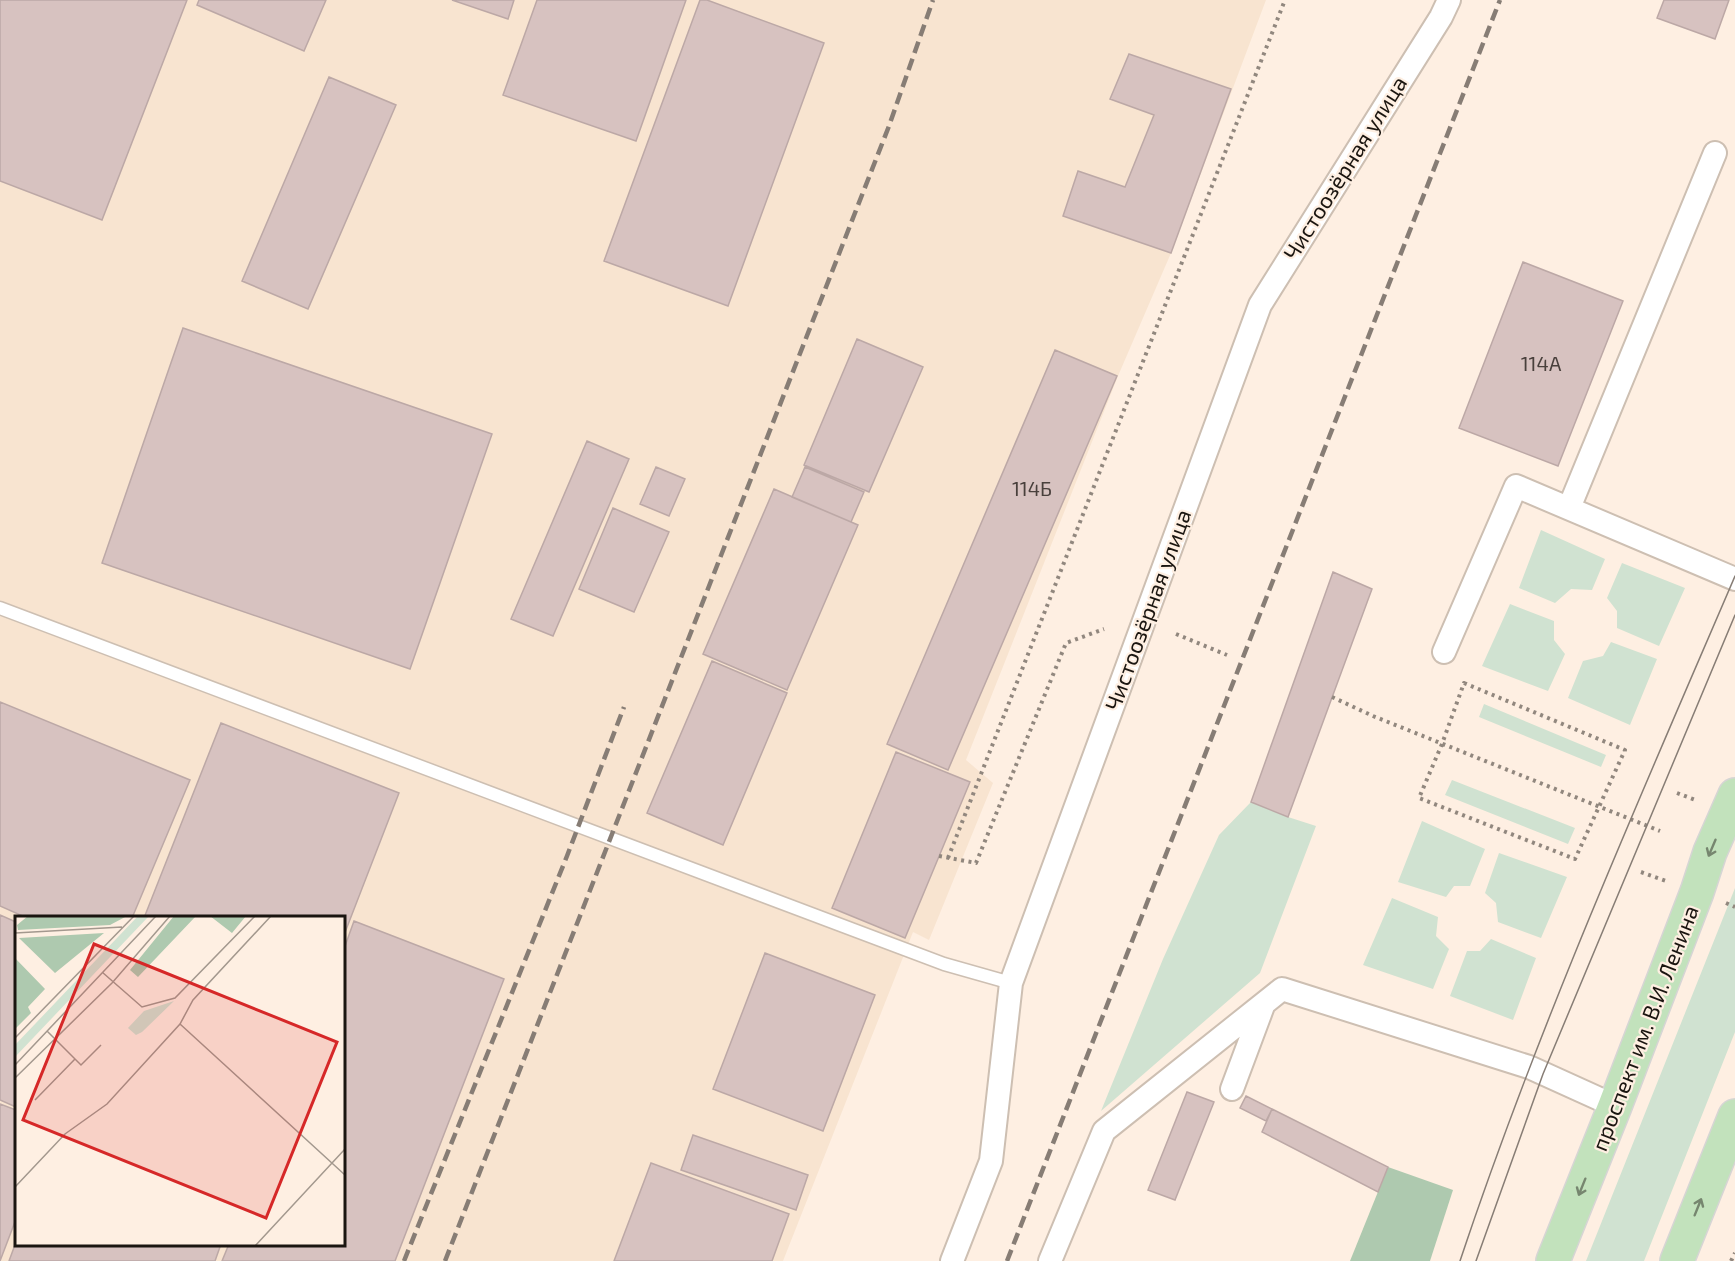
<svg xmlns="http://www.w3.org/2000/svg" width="1735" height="1261" font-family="'Exo 2',sans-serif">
<rect width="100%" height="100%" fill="#feefe2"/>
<path fill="#f8e4d0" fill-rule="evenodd" d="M0,0H1266L1171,253L1118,376L966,760L993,783L929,940L913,932L783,1261H0ZM16,918H344V1244H16Z"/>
<path fill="#d0e2d1" d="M1541,530L1605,559L1592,590L1571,589L1555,603L1519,588Z
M1622,563L1685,588L1659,646L1617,628V611L1607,598Z
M1510,604L1554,621V640L1565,654L1548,691L1482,666Z
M1611,642L1657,659L1630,725L1568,698L1583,661L1603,656Z
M1484,704L1606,755L1601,767L1479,717Z
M1452,780L1575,828L1568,844L1445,795Z
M1251,802L1288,817L1316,826L1260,973L1101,1111L1163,959L1219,835Z
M1422,821L1485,849L1470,886H1454L1446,897L1398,882Z
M1499,853L1567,877L1541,938L1498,922L1496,903L1485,893Z
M1735,888V1032L1644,1261H1586Z
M1392,898L1438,917L1436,936L1449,949L1433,989L1363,965Z
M1491,939L1536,958L1513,1020L1450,996L1467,951H1480Z"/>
<path fill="#aec9af" d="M1388,1167L1453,1190L1430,1261H1350Z"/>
<path fill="#d7c2c0" stroke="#bca8a6" stroke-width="1.5" d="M0,0H187L102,220L0,181Z
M199,0H326L304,51L197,5Z
M452,0H514L508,19Z
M537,0H686L636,141L503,95Z
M700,0H707L824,43L728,306L604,261Z
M1664,0H1729L1715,39L1657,18Z
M1129,54L1231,89L1171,253L1063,216L1078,171L1125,187L1154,115L1110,99Z
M329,77L396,105L308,309L242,281Z
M1523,262L1623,301L1558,466L1459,428Z
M183,328L492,434L410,669L102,563Z
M857,339L923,367L869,492L804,465Z
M1055,350L1117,376L948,770L887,744Z
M587,441L629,459L553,636L511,619Z
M656,467L685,479L669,516L640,504Z
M805,467L864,492L851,522L792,497Z
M774,489L858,525L787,690L703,654Z
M613,508L669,532L634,612L579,589Z
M1333,572L1372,589L1288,817L1251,802Z
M712,661L787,693L723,845L647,813Z
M0,702L190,780L132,918H27L0,906Z
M221,723L399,793L344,935V918H144Z
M896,752L970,782L905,938L832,908Z
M0,915L16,922V1107L0,1100Z
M354,921L504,979L395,1261H222L229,1244H344V949Z
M765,953L875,995L823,1131L713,1089Z
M1187,1092L1214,1102L1175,1200L1148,1190Z
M1246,1096L1272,1109L1266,1121L1240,1108Z
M0,1104L16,1110V1219L0,1261Z
M1272,1109L1388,1167L1378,1192L1262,1132Z
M693,1135L808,1175L796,1210L681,1170Z
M651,1163L789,1214L772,1261H614Z
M16,1242V1244H221L215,1261H9Z"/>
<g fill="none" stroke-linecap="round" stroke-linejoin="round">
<g stroke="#cdbfb2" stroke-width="15">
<path id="lane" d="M0,608L944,964L1011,983"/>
</g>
<g stroke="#cdbfb2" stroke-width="26">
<path id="street" d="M1569,508L1715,153
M1444,652L1516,486L1735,579
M1232,1089L1263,1006
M952,1261L991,1161L1011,983L1260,305L1441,17L1449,0
M1050,1261L1104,1131L1282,989L1529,1067L1615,1106"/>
</g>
<g stroke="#d6d5d4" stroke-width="36">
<path id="primary" d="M1553,1261L1615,1106L1697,892L1710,852L1735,795
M1677,1261L1735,1116"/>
</g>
<path stroke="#91877e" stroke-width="4" stroke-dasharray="3 4.5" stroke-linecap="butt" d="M1176,634L1227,655
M1464,683L1625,750L1575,859L1419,798L1442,744Z
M1332,697L1373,716L1660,831
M1677,793L1698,801
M939,856L976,863L1066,643L1104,629
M948,858L1285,0
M1641,872L1669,882
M1726,903L1735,907
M1731,1261L1735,1253"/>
<use href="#lane" stroke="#fff" stroke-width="12"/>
<use href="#street" stroke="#fff" stroke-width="22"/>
<use href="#primary" stroke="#c2e2bc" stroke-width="33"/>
<path stroke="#877d75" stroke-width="1.5" d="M1460,1261C1538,1027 1638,802 1735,576
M1476,1261L1543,1074L1735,615"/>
<path stroke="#877d75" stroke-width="4.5" stroke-dasharray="12 6" stroke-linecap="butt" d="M404,1261L567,856L624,707
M445,1261L889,126L933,0
M1007,1261L1500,0"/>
</g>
<defs><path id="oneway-shaft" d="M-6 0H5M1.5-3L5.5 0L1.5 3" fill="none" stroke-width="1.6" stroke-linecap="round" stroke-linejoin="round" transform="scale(1.5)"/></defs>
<g stroke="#76866f">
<use href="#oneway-shaft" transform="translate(1712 848) rotate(113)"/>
<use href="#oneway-shaft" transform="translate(1582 1187) rotate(112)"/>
<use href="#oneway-shaft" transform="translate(1698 1207) rotate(-68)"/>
</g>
<g text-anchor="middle" stroke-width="4.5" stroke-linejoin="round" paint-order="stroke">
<g font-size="20" fill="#49403c">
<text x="1541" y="371">114А</text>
<text x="1032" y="496">114Б</text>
</g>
<g font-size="22" fill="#1a1510" stroke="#feefe2">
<text transform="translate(1345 168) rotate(-58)" y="8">Чистоозёрная улица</text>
<text transform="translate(1148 610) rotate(-70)" y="8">Чистоозёрная улица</text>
<text transform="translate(1645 1028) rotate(-69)" y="8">проспект им. В.И. Ленина</text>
</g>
</g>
<g transform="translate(15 916)">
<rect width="330" height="330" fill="#feefe2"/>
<path d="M123,0H134L0,141V129ZM159,85L127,116L121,119L113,112L129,95Z" fill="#d0e2d1"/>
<path d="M13,0H112L95,9L3,14L2,9ZM159,0H181L123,61L115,54ZM195,0H231L217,17ZM89,17L40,57L4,22ZM0,42L30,73L13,91L16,97L0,113Z" fill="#aec9af"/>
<path fill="none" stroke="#a3988e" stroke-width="1.5" d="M0,17L107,11M87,56L127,91L160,82L240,0M165,108L330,259M32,115L66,149L86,129M0,122L119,0M0,149L141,0M0,162L97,67L155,0M20,184L60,143M0,271L50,218L92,188L165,108L178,84L256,0M240,330L330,233"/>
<path fill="#d62828" fill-opacity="0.15" stroke="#d62828" stroke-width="3" d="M79,28L322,126L251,302L8,204Z"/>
<rect width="330" height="330" fill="none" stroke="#1a1510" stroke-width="3"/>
</g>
</svg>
